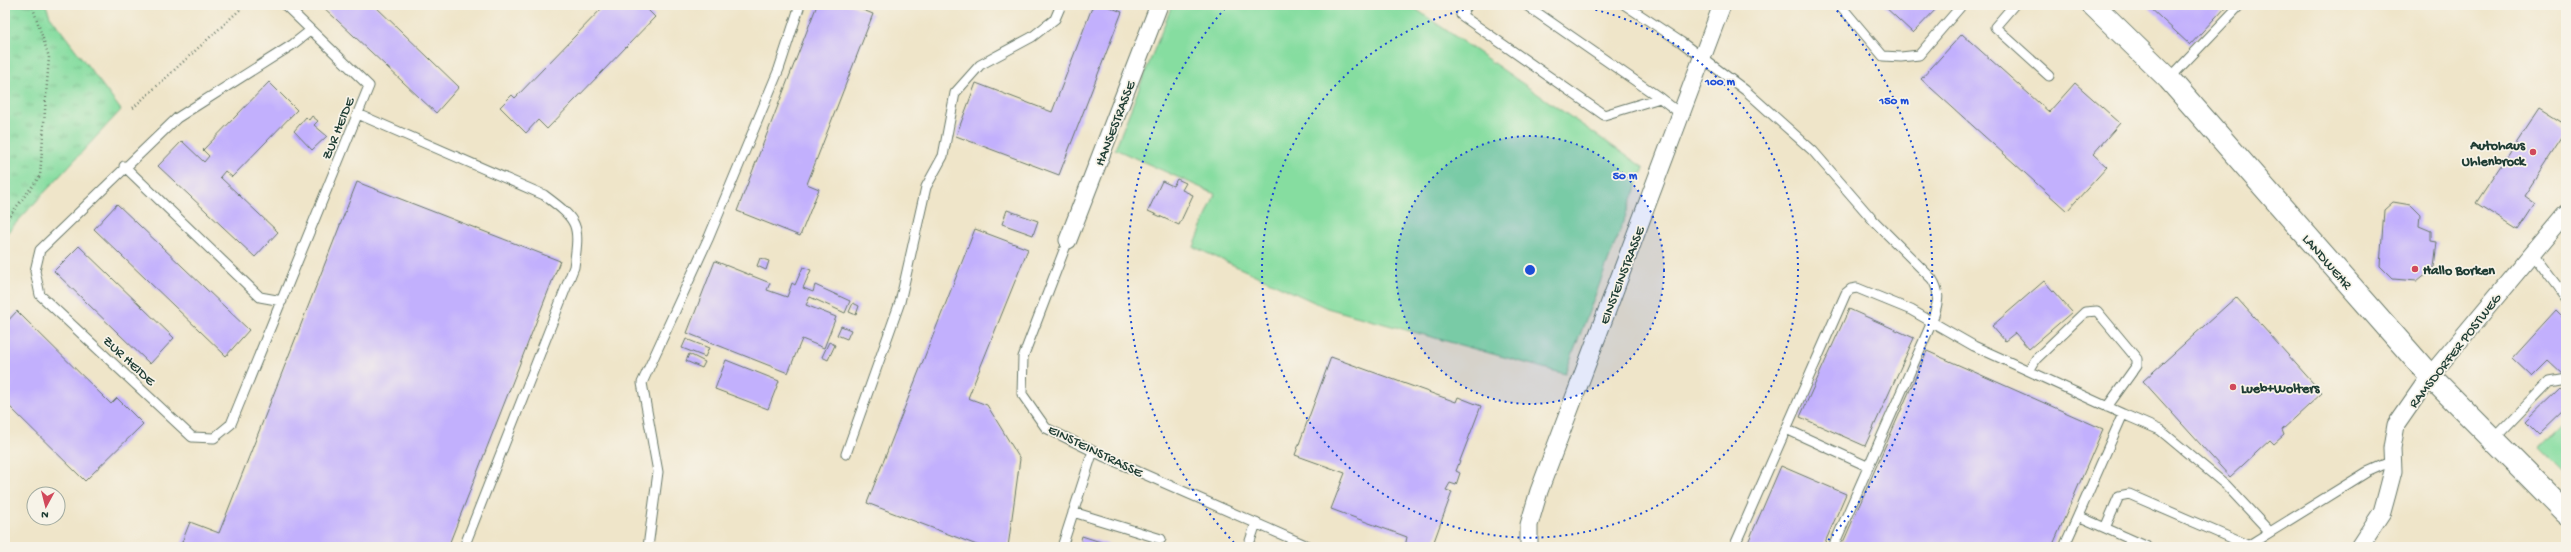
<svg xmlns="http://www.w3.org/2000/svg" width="2571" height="552" font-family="'Gochi Hand',sans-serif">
<defs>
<pattern id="park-tufts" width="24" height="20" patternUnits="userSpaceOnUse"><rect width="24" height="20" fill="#86dda0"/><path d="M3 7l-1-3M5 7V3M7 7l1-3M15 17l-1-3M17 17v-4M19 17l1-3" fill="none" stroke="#6db483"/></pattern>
</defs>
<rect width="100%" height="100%" fill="#f7f3e8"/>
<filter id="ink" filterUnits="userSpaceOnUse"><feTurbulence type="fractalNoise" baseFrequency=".025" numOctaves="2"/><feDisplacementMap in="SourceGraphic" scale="8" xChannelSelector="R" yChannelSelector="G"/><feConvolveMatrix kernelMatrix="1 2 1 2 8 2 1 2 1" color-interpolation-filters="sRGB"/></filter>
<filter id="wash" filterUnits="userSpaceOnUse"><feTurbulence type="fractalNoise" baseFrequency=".012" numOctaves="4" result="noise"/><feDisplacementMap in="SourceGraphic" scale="16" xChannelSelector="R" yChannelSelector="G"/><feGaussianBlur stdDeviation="0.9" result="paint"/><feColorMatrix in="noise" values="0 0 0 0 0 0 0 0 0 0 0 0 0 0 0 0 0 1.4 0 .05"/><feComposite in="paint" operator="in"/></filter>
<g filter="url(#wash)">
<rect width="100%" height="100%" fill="#efe5c9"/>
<path fill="#86dda0" stroke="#528d6a" d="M1172,5H1410L1644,168L1565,374L1327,308L1194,247L1215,194L1115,149Z
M2566,419V473L2539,446Z"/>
<path fill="url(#park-tufts)" stroke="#528d6a" d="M5,5H46L50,16L121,110L5,235Z"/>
<g id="blocks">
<path fill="#c2b0fd" d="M321,5H374L459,87L436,113Z
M605,5H643L655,17L547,129L538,120L526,133L500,107L512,95L515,98Z
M817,5H851L873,14L807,184L819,189L800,236L737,211Z
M1093,5H1104L1122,12L1059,175L956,136L976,83L1052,112Z
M1883,5H1940L1913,33Z
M2147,5H2227L2190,45Z
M1962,34L2049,112L2075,83L2120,123L2093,154L2107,167L2067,211L1921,79Z
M269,82L297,110L232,177L225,171L220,177L278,232L255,257L158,166L182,141L204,162L209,156L203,150Z
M2539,108L2566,125V132L2524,196L2535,204L2518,230L2476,203Z
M312,116L318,121L314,125L327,136L312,150L294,131L306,117L309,120Z
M1177,179L1186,183L1182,190L1193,195L1179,225L1148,211L1162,181L1173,186Z
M357,182L560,261L448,547H180L190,522L219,533Z
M2393,202L2411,205L2420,214L2419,226L2431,231V241L2437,242L2434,267L2417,281L2393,279L2380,266L2384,210Z
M117,204L249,330L226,356L94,229Z
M1007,210L1038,221L1033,235L1002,224Z
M975,229L1028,249L968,398L987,405L1020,459L1008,547H982L867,503Z
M79,246L174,338L150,364L54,271Z
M760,258L769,261L766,270L757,266Z
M715,261L770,283L767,290L787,297L792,283L795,285L803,267L811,270L803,288L813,292L815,285L850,301L845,313L810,297L806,305L836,317L824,348L802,339L788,373L687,333Z
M2044,281L2072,312L2029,349L2015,333L2005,341L1992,326Z
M2236,297L2322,393L2282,430L2284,435L2274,444L2270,440L2230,477L2143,381Z
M853,303L859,306L856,315L849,312Z
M1849,309L1914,338L1865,446L1800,417Z
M2556,310L2566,320V373L2563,375L2548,361L2532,377L2512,358Z
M17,311L111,404L117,398L143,424L85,481L5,402V324Z
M841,326L851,330L847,339L837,335Z
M686,339L709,348L705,357L682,348Z
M829,342L835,345L828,360L822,357Z
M1927,351L2103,429L2052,547H1841Z
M689,354L705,362L702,368L686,361Z
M1331,357L1456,402L1458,397L1481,406L1456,471L1460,473L1456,485L1450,483L1446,490L1452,492L1432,547H1405L1407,537L1331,509L1345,473L1295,455Z
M726,360L779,381L768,409L715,389Z
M2560,388L2563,390L2566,388V410L2540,435L2526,421Z
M1781,466L1846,494L1823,547H1746Z
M1082,536L1116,547H1079Z"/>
</g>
</g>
<g filter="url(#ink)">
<use href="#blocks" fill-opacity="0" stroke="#687868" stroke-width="1"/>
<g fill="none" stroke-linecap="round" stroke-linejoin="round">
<g stroke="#687868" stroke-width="11">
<path id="lane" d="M285,5L369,86L231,424L214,438L192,437L40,295L35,271L40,250L177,118L292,45L311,30
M1468,5L1461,15L1604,115L1660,98L1681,114
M1526,5L1660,98
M1625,5L1681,42L1745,90L1813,151L1872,219L1932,279C1942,294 1937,305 1932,322L1833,547
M1840,5L1883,56L1901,57L1919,55L1962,5
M2014,5L1995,27L2049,76
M2169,79L2240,5
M358,114L544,195C579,221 580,224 574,267L464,547
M124,166L260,297L282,301
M1068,240L1023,357L1022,394L1046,428L1105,457L1310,547
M2532,253L2566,298
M2107,407L2137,365V359L2097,311L2085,312L2036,359L2029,371L2123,414
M1786,429L1867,466
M2493,440L2549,382L2566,379
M846,454L900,302L926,187L943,156L955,93L980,65L1032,37L1055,19L1061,5
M1073,512L1161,539
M2078,516L2123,414L2160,430L2226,485L2270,532
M2105,528L2119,496L2129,494L2247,545
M648,547L658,472L642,383L709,237L779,69L800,5
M1062,547L1093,451
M1248,547L1256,523
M1734,547L1846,293L1851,289L1857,288L1911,310L1974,346L2029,371
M2064,547L2078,516L2148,547
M2246,547L2367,472L2394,460"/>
</g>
<g stroke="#687868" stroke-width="19">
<path id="street" d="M1068,240L1159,5
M1529,547V525L1539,491L1722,5
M2359,547L2382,512L2387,494L2393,471L2392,448L2396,425L2430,376L2566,213"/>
</g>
<g stroke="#687868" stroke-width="24">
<path id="secondary" d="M2093,5L2169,79L2430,376L2566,513"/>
</g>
<path stroke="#687868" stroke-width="2.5" stroke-dasharray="1 3" stroke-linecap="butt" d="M133,108L245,5
M5,222L40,176L49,57L32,5"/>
<use href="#lane" stroke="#fff" stroke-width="9"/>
<use href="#street" stroke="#fff" stroke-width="17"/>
<use href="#secondary" stroke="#fff" stroke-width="22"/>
</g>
</g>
<circle cx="1530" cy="270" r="134" fill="#1d4ed8" fill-opacity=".12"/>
<g fill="none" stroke="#1d4ed8" stroke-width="2" stroke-dasharray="2 4">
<circle cx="1530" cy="270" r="134"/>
<path d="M1572 5A268 268 0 1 1 1488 5"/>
<path d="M1238 547A402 402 0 0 1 1227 6M1833 6A402 402 0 0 1 1822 547"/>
</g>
<g fill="#d1495b" stroke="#f7f3e8" stroke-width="1.5">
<circle cx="2533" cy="152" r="4"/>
<circle cx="2415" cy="269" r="4"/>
<circle cx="2233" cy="387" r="4"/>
</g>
<g text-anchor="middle" stroke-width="3.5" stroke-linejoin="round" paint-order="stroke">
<g font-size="14" fill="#1f3d34" stroke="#f7f3e8">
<text transform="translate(1114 123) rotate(-69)" y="5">HANSESTRASSE</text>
<text transform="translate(337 128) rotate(-68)" y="5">ZUR HEIDE</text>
<text transform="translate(2328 261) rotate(49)" y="5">LANDWEHR</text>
<text transform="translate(1621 275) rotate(-69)" y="5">EINSTEINSTRASSE</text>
<text transform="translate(2454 350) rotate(-52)" y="5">RAMSDORFER POSTWEG</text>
<text transform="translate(130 360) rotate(43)" y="5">ZUR HEIDE</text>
<text transform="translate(1096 450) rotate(26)" y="5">EINSTEINSTRASSE</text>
</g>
<g font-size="14" font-weight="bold" fill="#1f3d34" stroke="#f7f3e8" text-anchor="start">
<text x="2525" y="149" text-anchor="end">Autohaus<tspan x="2525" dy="16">Uhlenbrock</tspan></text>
<text x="2423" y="274">Hallo Borken</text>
<text x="2241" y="392">Lueb+Wolters</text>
</g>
</g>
<circle cx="1530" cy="270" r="6" fill="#1d4ed8" stroke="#f7f3e8" stroke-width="2"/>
<g font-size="12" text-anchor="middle" font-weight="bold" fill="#1d4ed8" stroke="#f7f3e8" stroke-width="3.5" stroke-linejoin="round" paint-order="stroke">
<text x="1720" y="85">100 m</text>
<text x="1894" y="104">150 m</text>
<text x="1625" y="179">50 m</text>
</g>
<rect width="2571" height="552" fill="none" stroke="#f7f3e8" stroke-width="20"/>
<g transform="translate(46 506) rotate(187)"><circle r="19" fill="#f7f3e8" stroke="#a1aaa0"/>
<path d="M0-3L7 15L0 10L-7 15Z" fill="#d1495b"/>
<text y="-6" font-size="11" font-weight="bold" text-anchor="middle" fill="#1f3d34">N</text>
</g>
</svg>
